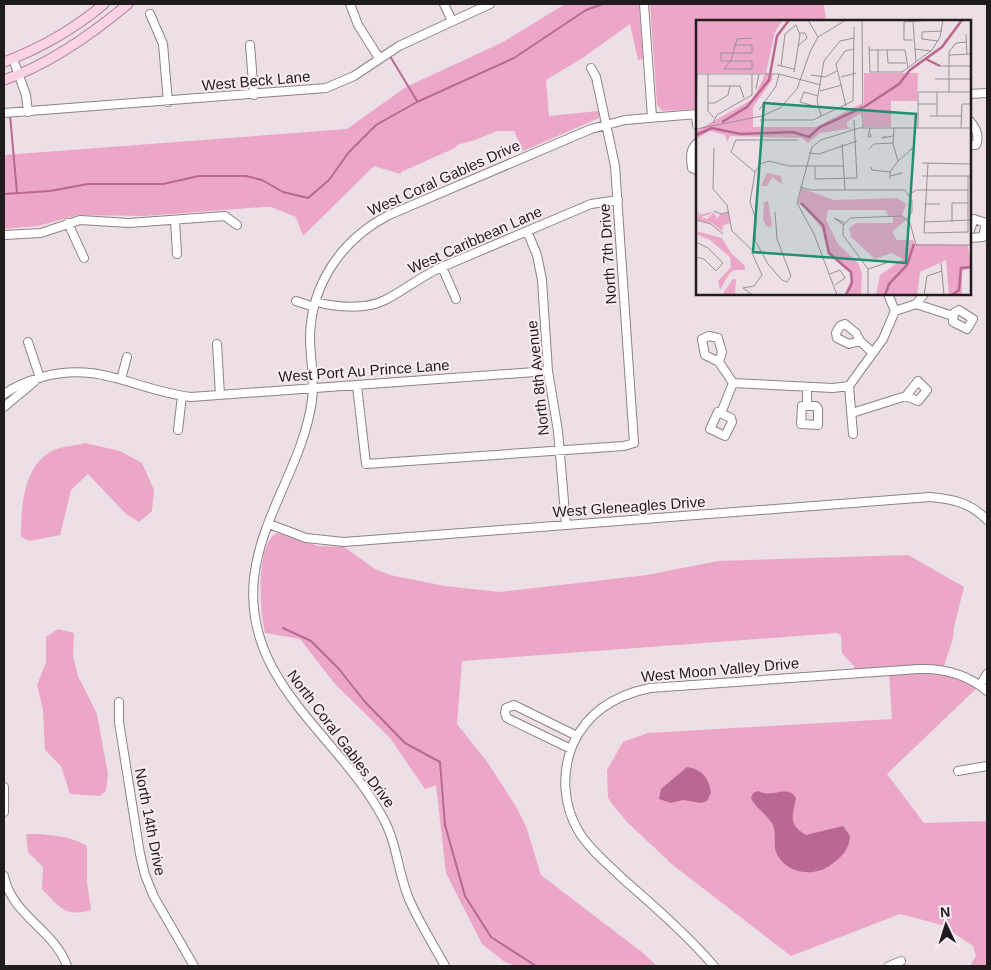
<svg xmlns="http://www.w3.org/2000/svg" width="991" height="970" font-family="Helvetica,sans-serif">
<rect width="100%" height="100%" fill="#ecdfe5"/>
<path fill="#eca7c8" d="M565,4H639L643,59L638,60L630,24L584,57L546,80L549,116L599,111V118L523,151L514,131H497L475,140L457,145L455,148L401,172V174L374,166L303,236L296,217L271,207H264L145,216L78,215L38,226L4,229V155L347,129L406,87L503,42Z
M650,4H824L826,21H697V109L662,111L657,105Z
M85,443L120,451L142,463L154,490L152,511L139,522L126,514L88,474L71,490L60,535L30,541L21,537C21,508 23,464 54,450C63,446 75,446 85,443Z
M277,533L318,546L344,547L375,569L390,575L445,586L500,592L647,575L718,561L908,555L964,587L954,627L953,638L943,669L980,685L887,774L924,823L987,821V966H970L976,956L973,946L942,925L900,914L791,956L674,866L627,822L613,805L608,798L607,770L623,742L648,733L892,719L889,671L854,673V666L842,653L841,636L838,633L462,661L457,724L488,763L515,805L526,826L541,875L643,953L657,966H515L505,962L482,944L453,887L446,873L436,785L425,789L390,738L335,684L300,639L265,633C260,613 255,544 277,533Z
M58,629L74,633L73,656L78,676L97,714L108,775L106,791L100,796L70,794L61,766L45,750L43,710L37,685L46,662V637Z
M26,834C46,834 68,835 87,846V883L91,910C66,918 58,906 42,889L43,867L28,852Z"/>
<path fill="#b96891" d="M687,767C702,769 709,778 711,793L707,801L701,803L683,800L671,803L659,799L661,789Z
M758,791C775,798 780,787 793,794L796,798C793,815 787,824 806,835L843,826L850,836C850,848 842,857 832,864C816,877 789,875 778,856C772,847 777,835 773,825C768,815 756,809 751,798L753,793Z"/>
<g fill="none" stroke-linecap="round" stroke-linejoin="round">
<path stroke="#b96891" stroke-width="2" d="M390,56L417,101
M10,115L17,193
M4,194L50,191L88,184H163L199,176H246L262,180L283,192L308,198L329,180L349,152L376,125L417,102L514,58L586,10L603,4
M283,628L311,641L339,669L365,702L405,743L440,762L445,825L465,896L491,937L536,966"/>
<g stroke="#8e8287" stroke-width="10">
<path id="minor" d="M350,4L358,25L379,58
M444,4L452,21
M644,4L652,117
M150,14L163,44L168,102
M250,45L254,95
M13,59L26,95L28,112
M970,94L987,93
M4,113L326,88L354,76L399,46L490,4
M696,115L697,125
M970,121C976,128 980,136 976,145H970
M697,143C689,151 691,158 692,168L697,170
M175,220L177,254
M68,223L84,258
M970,230L974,219L986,223L983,237L970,238
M527,231L537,255L542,280L548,371L558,431L566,525
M4,235L41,233L80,220L129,223L225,216L237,225
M442,267L456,299
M296,301L314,307
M316,302C335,307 366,310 385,300C405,290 421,276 442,267L591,204L618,200
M916,304L953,316
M959,310L973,319L967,329L953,322L954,313Z
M895,311L916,304L924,294
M845,324L856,333L860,341L849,344L837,338L836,333L840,326Z
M709,336L718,338L722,352L719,362L705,355L702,339Z
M860,341L873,353
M28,342L40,378
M217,344L220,395
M719,362L733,383L833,388L849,386
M121,379L127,357
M357,386L366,464L624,446L634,443L615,166L596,77L591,68
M4,394C15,386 28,381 42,377C101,361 134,390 191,397L548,371
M807,405V387
M802,406H816L818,409V425L801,424Z
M4,407L34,382
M718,412L731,418L732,422L725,436L710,429Z
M721,413L733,383
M852,413L906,396L918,381L927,390L918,401L906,396
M178,430L182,396
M853,434L849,386L883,339L895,311L888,294
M269,524L306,538L344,542L930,497C953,499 971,503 987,520
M980,685L987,674
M119,702V722L140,854L145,875L154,897L194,966
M571,749L507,718L505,713L506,708L514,705L577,736
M958,771L987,766
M4,787V812
M4,876C12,916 54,929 67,966
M445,966C433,944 419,922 409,899C398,873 397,843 383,818C339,735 243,683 254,578C261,515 304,462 312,400C315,379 310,358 310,337C311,284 342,239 389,215L591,129L625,120L697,114
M714,966C686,934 655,907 623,879C608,864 590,850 579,832C563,806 561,772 573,744C588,711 616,695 650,688L918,669C943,668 967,674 987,691
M889,966L901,961"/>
</g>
<g stroke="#ac7f95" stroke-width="11">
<path id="major" d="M4,62C39,49 74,29 104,4
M4,80C50,64 91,35 128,4"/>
</g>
<use href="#minor" stroke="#fff" stroke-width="8"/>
<use href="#major" stroke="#fbd3e6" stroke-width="9"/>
</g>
<g text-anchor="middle" stroke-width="4" stroke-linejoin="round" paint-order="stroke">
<g font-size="15" fill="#201b1d" stroke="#f9ecf2">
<text transform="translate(256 81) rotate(-5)" y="5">West Beck Lane</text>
<text transform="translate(444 178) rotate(-24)" y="5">West Coral Gables Drive</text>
<text transform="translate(475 240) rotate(-24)" y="5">West Caribbean Lane</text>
<text transform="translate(608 254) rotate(-94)" y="5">North 7th Drive</text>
<text transform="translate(364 371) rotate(-4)" y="5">West Port Au Prince Lane</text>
<text transform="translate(538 378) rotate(-96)" y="5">North 8th Avenue</text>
<text transform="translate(629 507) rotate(-4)" y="5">West Gleneagles Drive</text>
<text transform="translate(720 670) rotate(-5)" y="5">West Moon Valley Drive</text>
<text transform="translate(341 739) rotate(53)" y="5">North Coral Gables Drive</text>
<text transform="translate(150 822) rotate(79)" y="5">North 14th Drive</text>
</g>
</g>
<g transform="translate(696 20)">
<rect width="275" height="275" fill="#ecdfe5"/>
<path d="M87,0L79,12L70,53H0V1ZM70,53L77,54L76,60L57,87V107H120L166,83V99L164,94L151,102V107L158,108L124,113L112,123L106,118L34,116L31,122L29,115L14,111L0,119V111L57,79ZM168,53H222L221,81H195V107H168ZM71,153L85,156L86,164L76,157L71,166H65ZM105,168L138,180L201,178L210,184L206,196L211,199L196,212L201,220H217L219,224L272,225L275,248L266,251V275H253L250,240L224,252L221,275H180L184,255L207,239L196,233L179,239L155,217L153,208L160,203H197V196H192L190,190H132L130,200L142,224L162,243L166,253L165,275H148L155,260L154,253L132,234L126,209L107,185L102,184ZM72,181L76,204L75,207L70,206L67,199L68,182ZM19,187L14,194L5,197L11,199L18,192L21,199L24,194L33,193L34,203L26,206L27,212L16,203L1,200L3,189V195L15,192ZM0,211L26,218L35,233L49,246V250H38L33,254L24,270L22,261L35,247L34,237L14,220L0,214ZM37,259H40L39,275H26Z" fill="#eca7c8"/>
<path fill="none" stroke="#b96891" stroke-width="2.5" d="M230,39L244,46M26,102L51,87L73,60L81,16L93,0M15,108L45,114L97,112L113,117L124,107L168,87L203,64L214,50L246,27L266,0M0,115L16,108M105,183L127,205L133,233L155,252L156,263L150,275M189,275L193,264L211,245L218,224M256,275L263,270L265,248L275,247"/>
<path fill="none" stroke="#9a9195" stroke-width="1" d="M112,0L122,17M166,0L167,108M217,2L220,42M270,14L271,34M217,20H208V2L236,0M242,21L226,19V12L246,11M102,26L111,18L109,13H104M173,26L174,52H206L236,30L244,17L247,0M219,29L235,31M173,30H209L212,48M182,30V52M191,30L192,43H210M253,35L275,34M81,45L98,49M85,46L89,14L100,5L104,15L98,52M244,46H275M28,49H56V41H25V33H56V25H38M28,49L35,41L41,19L56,18M0,54H83L125,65M12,54V91L18,98M115,55L129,57L141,51M145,57L160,53M239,59H275M12,66H44L48,78M60,69L63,54M124,71L146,65M253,72V32L260,23L271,22M12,83H19L32,75L34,66M222,84H241M150,86L140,44L149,31L158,29M121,87L104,82L108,72L122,76M63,90L80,66L83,54M125,96L121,81L128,41L144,21L158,18M234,96H265M241,96V72M64,100H117L157,81L158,7M17,103L21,95L56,75V54M0,104L1,54M174,108L172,117H175L174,113M222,108V72H275M265,108L266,84H275M0,109L66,96L84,88L101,69L114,32L122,17L150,0M190,116L186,118L197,116M146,124L149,170M18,128L17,169L31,185L36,211L59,233H68M173,129L178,124L197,123M35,132L40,120H102M35,132L59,152M113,133L123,134L161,121M202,141L217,128L214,130M226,143L275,144M232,143L228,213L272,212V156M119,146V159L161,158L158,100M175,147L176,150L194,152M194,156L206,153L203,154M226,156H275M194,159V152L202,141L197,124L198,108M104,167L115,170H209L216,181V192L211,199M214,174L220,170H273M228,184H244M18,191L25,194L33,192M79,192L81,219L95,256L91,262L86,260L72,244L59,220L60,200L54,182L59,152L64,144L73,141L93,146H148M0,200L15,204L27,214M228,202L275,200M256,202V183H273M148,205L138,198L149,203M0,222L12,228L27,243L20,251L8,239L0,237M56,233L66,255L58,266L47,268L57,275M245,243L248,275M172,249L196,241M134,254L144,250L149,258L139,265M141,275L118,214L101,183L116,127L125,120L163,108H275M172,275V249L147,215V206L154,198L206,196L214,203L220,225H275M228,275L231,256L246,251"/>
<path fill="#209071" fill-opacity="0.15" stroke="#209071" stroke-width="2.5" d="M68,83L220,94L210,243L57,232Z"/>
<rect width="275" height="275" fill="none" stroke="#201b1d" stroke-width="2.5"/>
</g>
<rect width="991" height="970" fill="none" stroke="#201b1d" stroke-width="10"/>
<g transform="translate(946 925) rotate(356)" stroke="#f9ecf2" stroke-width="4" paint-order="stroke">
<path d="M0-4L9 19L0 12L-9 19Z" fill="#201b1d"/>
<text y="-8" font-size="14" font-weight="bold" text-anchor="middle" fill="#201b1d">N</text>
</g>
</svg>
